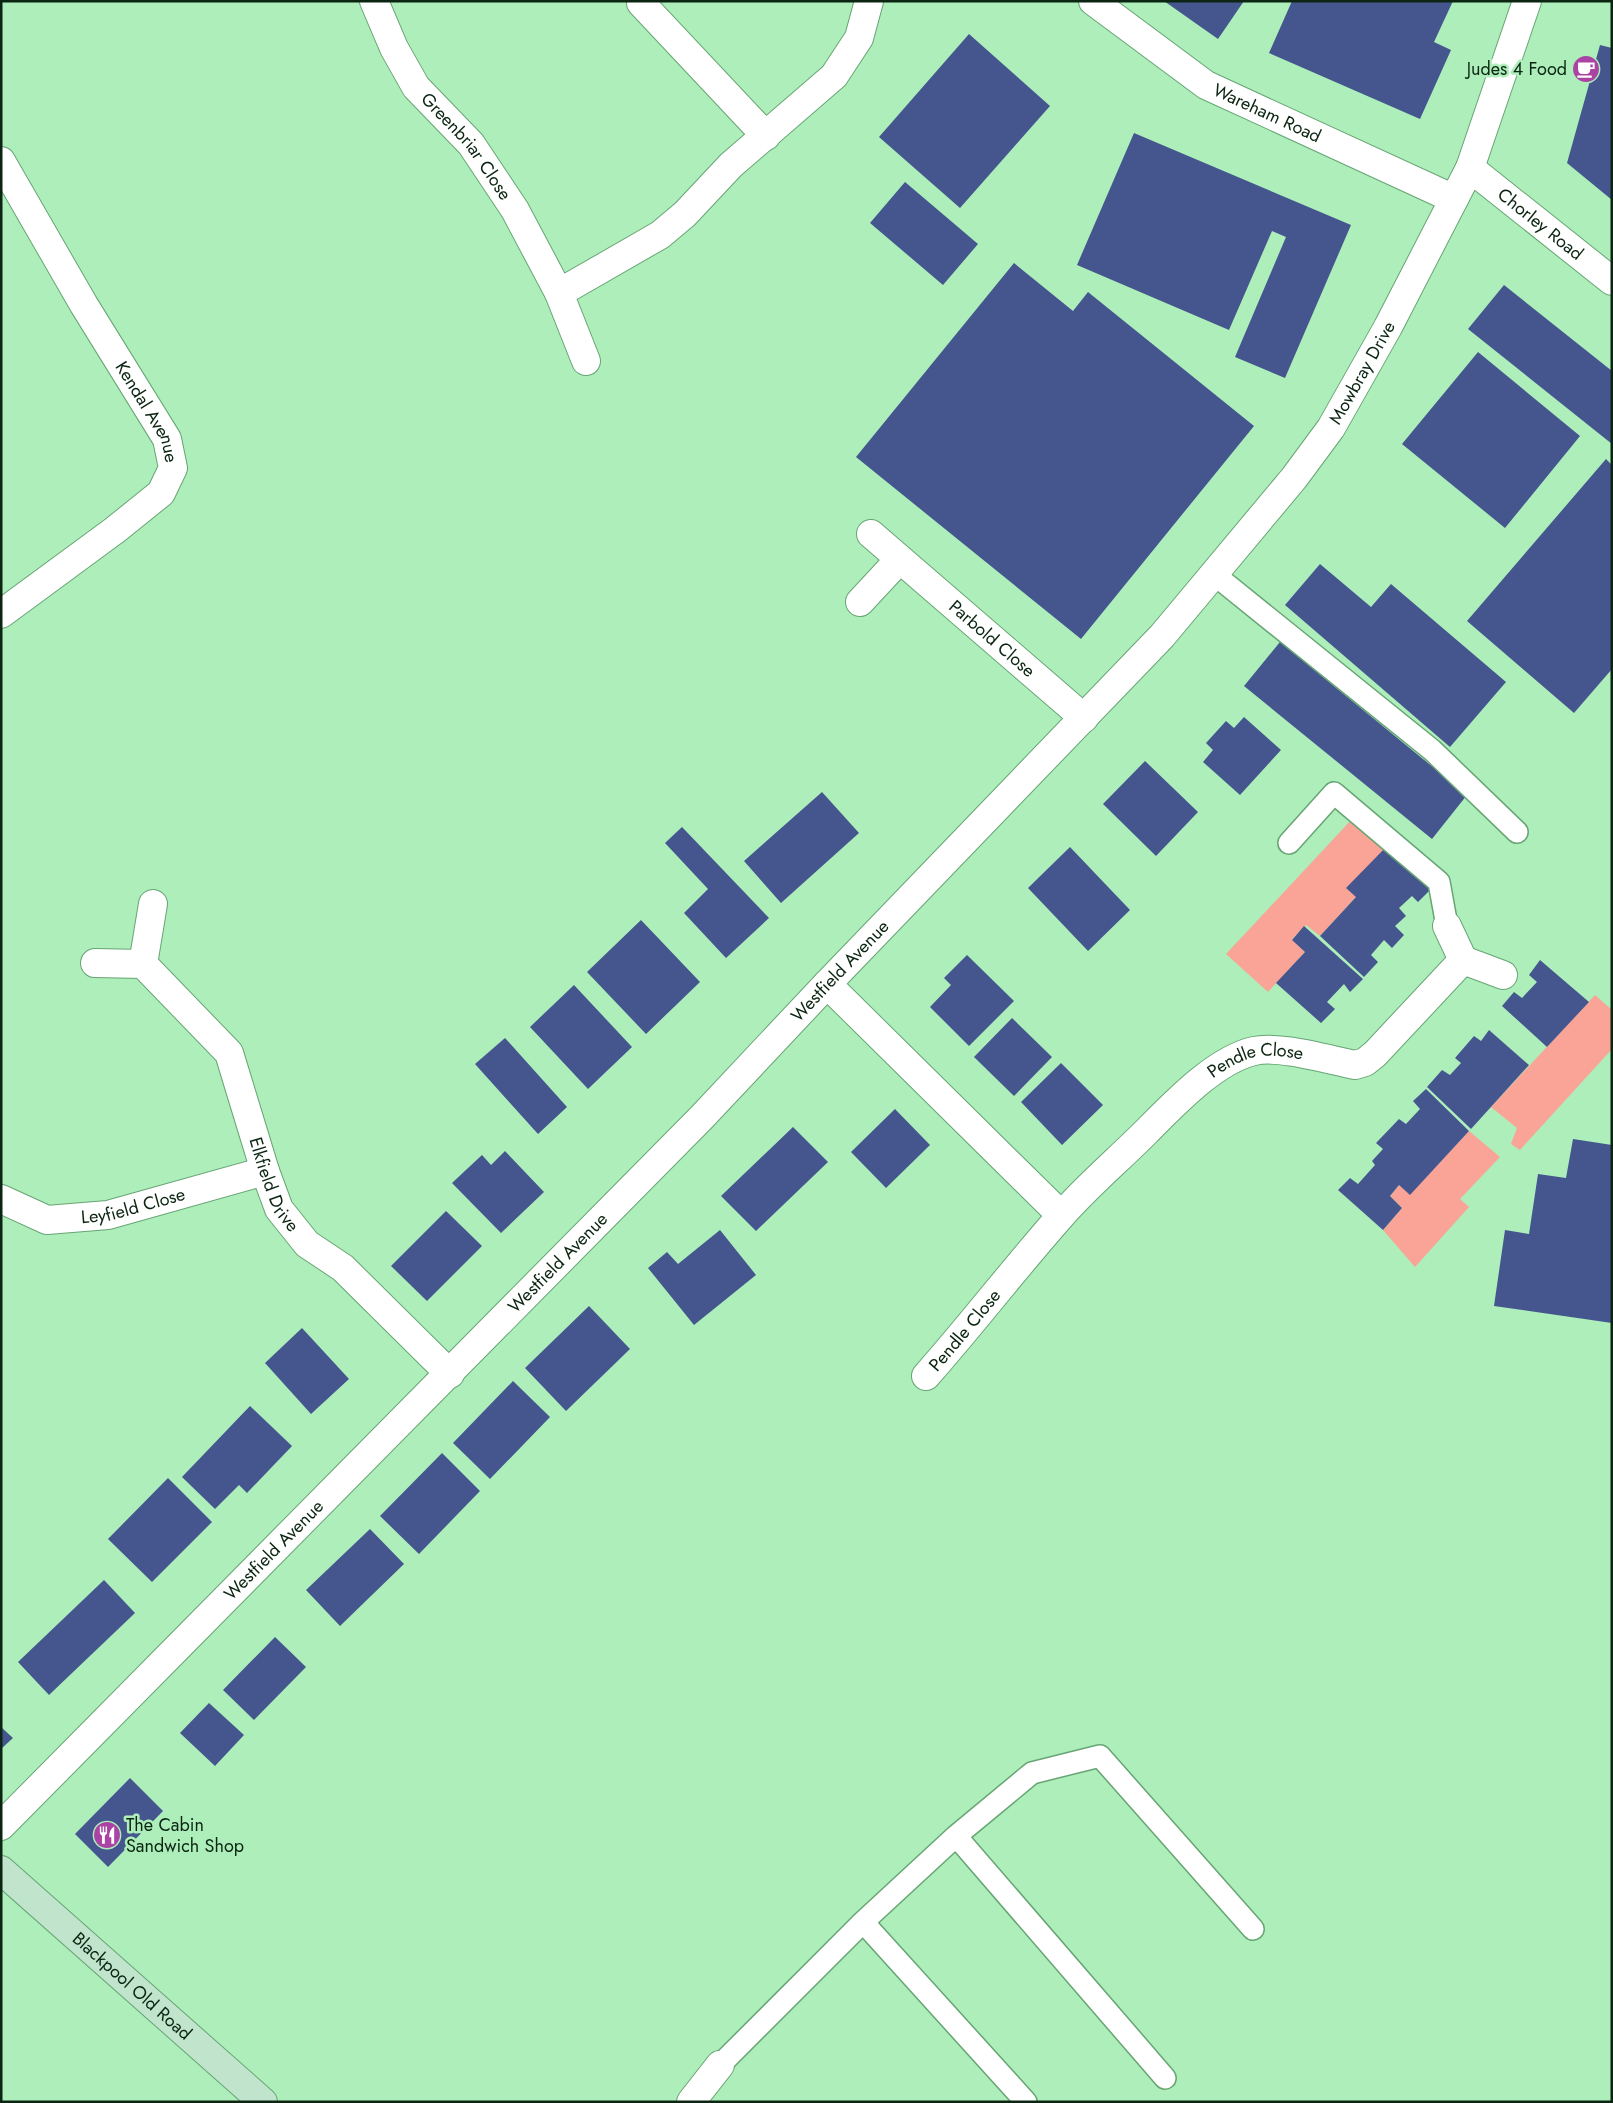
<svg xmlns="http://www.w3.org/2000/svg" width="1613" height="2103" font-family="Jost,sans-serif">
<rect width="100%" height="100%" fill="#adeeba"/>
<path fill="#f9a496" d="M1353,818L1387,846L1356,897L1320,936L1306,925L1292,939L1305,952L1268,992L1226,954Z
M1595,995L1612,1010V1049L1520,1150L1511,1144L1517,1128L1491,1107Z
M1469,1131L1500,1157L1460,1199L1469,1207L1415,1267L1383,1230L1402,1208L1390,1196L1399,1185L1410,1194Z"/>
<path fill="#45568f" d="M1164,1H1244L1218,39Z
M1292,1H1453L1434,42L1451,50L1420,119L1269,53Z
M969,34L1050,106L960,208L879,137Z
M1600,45L1612,48V200L1567,163Z
M1134,133L1351,225L1285,378L1235,357L1286,237L1272,231L1229,330L1077,265Z
M905,182L978,244L943,285L870,223Z
M1014,263L1073,311L1088,292L1254,426L1081,639L856,457Z
M1504,285L1612,371V444L1468,329Z
M1478,352L1580,436L1505,528L1402,444Z
M1606,459L1612,465V669L1574,713L1467,621Z
M1320,564L1371,607L1391,584L1506,682L1450,747L1285,605Z
M1280,642L1467,795L1432,839L1244,686Z
M1244,717L1281,750L1240,795L1203,762L1213,750L1206,743L1226,721L1234,728Z
M1145,761L1198,812L1156,856L1103,804Z
M822,792L859,833L781,903L744,861Z
M682,827L769,918L726,958L684,913L708,889L665,843Z
M1387,846L1432,888L1418,902L1412,896L1399,908L1406,916L1395,926L1404,935L1392,948L1384,940L1371,955L1378,962L1364,977L1320,936L1356,897L1346,888Z
M1070,847L1130,910L1088,951L1028,888Z
M641,920L700,982L646,1034L587,972Z
M1304,926L1363,979L1350,992L1344,984L1327,1002L1335,1009L1321,1023L1276,983L1305,952L1292,940Z
M967,955L1014,1001L969,1046L930,1007L951,985L944,978Z
M1540,960L1589,1002L1547,1047L1502,1006L1514,992L1522,998L1537,982L1529,975Z
M574,985L632,1047L588,1089L530,1027Z
M1012,1018L1052,1057L1014,1096L974,1057Z
M1489,1030L1529,1065L1471,1129L1427,1087L1442,1070L1450,1075L1461,1063L1455,1058L1474,1036L1481,1041Z
M505,1038L567,1107L538,1134L475,1064Z
M1061,1063L1103,1105L1062,1145L1021,1102Z
M1426,1089L1469,1131L1410,1195L1399,1185L1390,1196L1402,1208L1383,1230L1338,1190L1350,1178L1358,1184L1375,1165L1372,1161L1383,1149L1376,1143L1399,1119L1406,1124L1420,1109L1413,1101Z
M895,1109L930,1145L886,1188L851,1152Z
M793,1127L828,1162L756,1231L721,1196Z
M1573,1139L1612,1145V1323L1494,1306L1505,1230L1529,1234L1538,1174L1566,1178Z
M505,1151L544,1192L501,1233L452,1183L482,1155L491,1165Z
M446,1211L482,1246L427,1301L391,1266Z
M720,1230L756,1275L694,1325L648,1268L667,1252L678,1264Z
M589,1306L630,1349L566,1411L525,1368Z
M302,1328L349,1379L311,1414L265,1363Z
M513,1381L550,1417L490,1479L453,1443Z
M250,1406L292,1446L247,1493L239,1485L215,1509L182,1477Z
M442,1453L480,1491L419,1554L380,1516Z
M168,1478L212,1522L152,1582L108,1539Z
M370,1529L404,1564L340,1626L306,1590Z
M104,1580L135,1613L49,1695L18,1662Z
M275,1637L306,1667L254,1720L223,1690Z
M209,1703L244,1735L215,1766L180,1733Z
M1,1727L13,1738L1,1749Z
M130,1778L163,1811L108,1867L75,1834Z"/>
<g fill="none" stroke-linecap="round" stroke-linejoin="round">
<g stroke="#67a574" stroke-width="24">
<path id="service" d="M1215,575L1432,750L1517,832
M1289,843L1334,793L1439,882L1447,926
M956,1836L1165,2078
M863,1922L1026,2102
M720,2065L863,1922L956,1836L1032,1773L1100,1756L1253,1929"/>
</g>
<g stroke="#67a574" stroke-width="30">
<g id="minor">
<path id="s1" d="M374,1L394,48L416,87L471,144L515,210L559,293L660,235L685,214L731,165L834,76L859,38L869,1"/>
<path id="s2" d="M1093,1L1206,85L1454,199"/>
<path d="M641,3L766,136"/>
<path id="s3" d="M1,161L84,305L167,439L173,468L161,493L115,530L1,614"/>
<path id="s4" d="M1470,168L1612,281"/>
<path d="M559,293L586,361"/>
<path id="s5" d="M871,534L1084,718"/>
<path d="M860,602L899,560"/>
<path d="M1463,960L1503,975"/>
<path id="s6" d="M95,963L143,964L229,1053L265,1171L279,1209L307,1244L343,1268L450,1374"/>
<path d="M143,964L153,904"/>
<path d="M827,984L1061,1215"/>
<path id="s7" d="M1,1199L47,1220L108,1215L265,1171"/>
<path id="s8" d="M926,1376C972,1324 1014,1269 1060,1217C1086,1187 1118,1160 1146,1132C1174,1104 1215,1060 1254,1051C1279,1045 1329,1060 1355,1065L1365,1062L1375,1054L1463,960L1447,926"/>
<path id="s9" d="M1,1826L702,1117L827,984L1162,636L1294,478L1331,428L1388,327L1470,168L1527,1"/>
<path d="M691,2102L720,2065"/>
</g>
</g>
<g stroke="#67a574" stroke-width="30">
<g id="secondary">
<path id="s10" d="M1,1870L263,2102"/>
</g>
</g>
<use href="#service" stroke="#fff" stroke-width="21"/>
<use href="#minor" stroke="#fff" stroke-width="28"/>
<use href="#secondary" stroke="#c1e4cd" stroke-width="28"/>
</g>
<defs>
<g id="cafe-disc" transform="scale(1.4375)"><circle r="9.5" fill="#ab43a5" stroke="#adeeba"/><path d="M-5.5-4.5H6V0H3Q3 3.5 0 3.5H-2.5Q-5.5 3.5-5.5 0ZM3-3.2v2h1.7v-2ZM-6 4.5H4V6H-6Z" fill="#fff"/></g>
<g id="restaurant-disc" transform="scale(1.4375)"><circle r="9.5" fill="#ab43a5" stroke="#adeeba"/><path d="M-5-6h1v4h1v-4h1v4h1v-4h1v5L-1.5 .5V6h-2V.5L-5-1ZM5-6V6H3V1.5H1.5Q1.5-4 5-6Z" fill="#fff"/></g>
</defs>
<g fill-rule="evenodd">
<use href="#cafe-disc" x="1586" y="69"/>
<use href="#restaurant-disc" x="107" y="1835"/>
</g>
<g text-anchor="middle" stroke-width="5" stroke-linejoin="round" paint-order="stroke">
<g font-size="18" fill="#0b2512" stroke="#adeeba" text-anchor="end">
<text x="1567" y="75">Judes 4 Food</text>
<text x="126" y="1831" text-anchor="start">The Cabin<tspan x="126" dy="21">Sandwich Shop</tspan></text>
</g>
<g font-size="18" fill="#0b2512" stroke="#adeeba">
<text dy="6" stroke="none"><textPath href="#s2" startOffset="208">Wareham Road</textPath></text>
<text dy="6" stroke="none"><textPath href="#s1" startOffset="174">Greenbriar Close</textPath></text>
<text dy="6" stroke="none"><textPath href="#s4" startOffset="90">Chorley Road</textPath></text>
<text dy="6" stroke="none"><textPath href="#s9" startOffset="1994">Mowbray Drive</textPath></text>
<text dy="6" stroke="none"><textPath href="#s3" startOffset="291">Kendal Avenue</textPath></text>
<text dy="6" stroke="none"><textPath href="#s5" startOffset="160">Parbold Close</textPath></text>
<text dy="6" stroke="none"><textPath href="#s9" startOffset="1198">Westfield Avenue</textPath></text>
<text dy="6" stroke="none"><textPath href="#s8" startOffset="465">Pendle Close</textPath></text>
<text dy="6" stroke="none"><textPath href="#s6" startOffset="311">Elkfield Drive</textPath></text>
<text dy="6" stroke="none"><textPath href="#s7" startOffset="138">Leyfield Close</textPath></text>
<text dy="6" stroke="none"><textPath href="#s9" startOffset="792">Westfield Avenue</textPath></text>
<text dy="6" stroke="none"><textPath href="#s8" startOffset="60">Pendle Close</textPath></text>
<text dy="6" stroke="none"><textPath href="#s9" startOffset="388">Westfield Avenue</textPath></text>
<text dy="6" stroke="none"><textPath href="#s10" startOffset="175">Blackpool Old Road</textPath></text>
</g>
</g>
<rect width="1613" height="2103" fill="none" stroke="#0b2512" stroke-width="5"/>
</svg>
